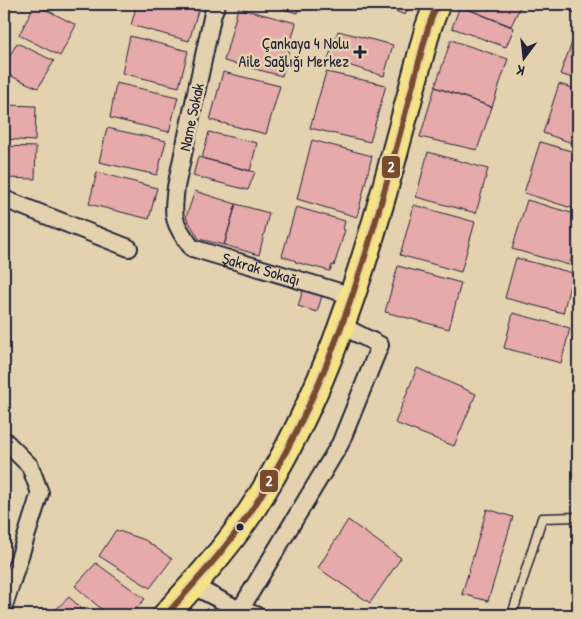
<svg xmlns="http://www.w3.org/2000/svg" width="582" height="619" font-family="'Patrick Hand',sans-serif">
<rect width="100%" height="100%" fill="#e4d2af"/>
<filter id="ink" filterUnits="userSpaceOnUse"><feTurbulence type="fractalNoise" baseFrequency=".02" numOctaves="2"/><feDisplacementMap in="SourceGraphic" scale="10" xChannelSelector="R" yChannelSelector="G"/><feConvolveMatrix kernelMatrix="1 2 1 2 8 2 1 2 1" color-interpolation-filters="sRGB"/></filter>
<g filter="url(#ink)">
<path fill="#e5aaa9" stroke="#22223b" d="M35,4L76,25L60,56L19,35Z
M137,4H184L199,7L189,41L131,25Z
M262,4H300L298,13Z
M378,4H410L405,15Z
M467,4H512L520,7L511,26L465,8Z
M460,6L514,28L506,47L452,28Z
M238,8L296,23L282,76L224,61Z
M578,27V80L560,74Z
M338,31L393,45L384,76L328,59Z
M130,36L188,51L179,87L122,73Z
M451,40L508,59L492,107L435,87Z
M17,43L54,61L38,88L4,73V66Z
M223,72L280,86L266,134L210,120Z
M326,72L386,85L370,142L310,128Z
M116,83L178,97L169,132L110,118Z
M559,84L578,90V145L543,133Z
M435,87L492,107L477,150L420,137Z
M4,105L36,106L35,141L4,139Z
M107,128L166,141L157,175L99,162Z
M209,132L257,143L250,171L202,158Z
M312,140L372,156L357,217L297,199Z
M540,142L578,153V210L524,193Z
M4,146L36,147L35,179L4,178Z
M428,152L488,169L476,213L416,197Z
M198,157L255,172L248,190L193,176Z
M97,172L157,188L149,219L89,204Z
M195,191L236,204L224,245L199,239L186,217Z
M527,200L578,215V239L569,265L512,249Z
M236,204L269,213L259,255L224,245Z
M414,205L475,222L461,272L400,255Z
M296,207L345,221L343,229L345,230L334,266L332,265L330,271L295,262L296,261L282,256Z
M516,258L573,273L563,313L505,298Z
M398,266L461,283L449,329L385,312Z
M303,290L322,296L317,312L298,306Z
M513,313L570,328L561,363L504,348Z
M417,368L476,394L454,446L395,423Z
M487,509L513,517L488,601L462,594Z
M348,520L401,558L370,603L318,568Z
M116,530L145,540L172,559L150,588L99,556Z
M96,563L145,599L130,615H108L75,586Z
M69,597L89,615H50Z"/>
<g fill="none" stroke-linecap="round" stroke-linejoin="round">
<g stroke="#22223b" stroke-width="11">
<path id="lane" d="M512,615L542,518L578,517"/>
</g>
<g stroke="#22223b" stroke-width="20">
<g id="street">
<path id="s1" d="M217,4L213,13L176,187C172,219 173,222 192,248L353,296"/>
<path d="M577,4H578"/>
<path d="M4,199L129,248"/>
<path d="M4,440L30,466L40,493L4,606"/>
<path d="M193,586L240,610L256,615"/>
<path d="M240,610L340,444L380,345L342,326"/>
</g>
</g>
<g stroke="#22223b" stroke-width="29">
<path id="primary" d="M166,615C199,578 234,540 260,497C349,353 384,190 428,28L437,4"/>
</g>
<use href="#lane" stroke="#e4d2af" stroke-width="8"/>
<use href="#street" stroke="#e4d2af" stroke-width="16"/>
<use href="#primary" stroke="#f6e381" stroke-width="25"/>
<g stroke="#e4d2af" stroke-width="10">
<path id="bus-1" d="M166,615C199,578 234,540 260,497C349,353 384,190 428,28L437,4"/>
</g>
<use href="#bus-1" stroke="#7a4b2a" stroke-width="6"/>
</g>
</g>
<g fill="#22223b" stroke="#e4d2af" stroke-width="2">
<path d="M357.5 44.5h5v5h5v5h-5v5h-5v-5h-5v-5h5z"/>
<circle cx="240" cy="527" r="4.5"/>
</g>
<g text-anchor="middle" stroke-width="5" stroke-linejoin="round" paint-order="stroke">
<g font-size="16" fill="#22223b" stroke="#e4d2af" text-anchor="end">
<text x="349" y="49">Çankaya 4 Nolu<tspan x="349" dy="18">Aile Sağlığı Merkez</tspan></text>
</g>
<g font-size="16" fill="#22223b" stroke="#e4d2af">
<text transform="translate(191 117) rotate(-78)" y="6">Name Sokak</text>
<text dy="6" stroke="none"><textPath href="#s1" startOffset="326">Şakrak Sokağı</textPath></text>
</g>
</g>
<g stroke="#e4d2af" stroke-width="2">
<rect x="381" y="155" width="20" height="24" rx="5" fill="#7a4b2a"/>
<rect x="259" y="469" width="20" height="24" rx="5" fill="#7a4b2a"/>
</g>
<g font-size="14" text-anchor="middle" font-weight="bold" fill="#fff">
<text x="391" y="172">2</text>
<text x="269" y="486">2</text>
</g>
<rect width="582" height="619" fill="none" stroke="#e4d2af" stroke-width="20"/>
<rect x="10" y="10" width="562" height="599" fill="none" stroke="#22223b" stroke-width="2" filter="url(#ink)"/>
<g transform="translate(524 58) rotate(195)" stroke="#e4d2af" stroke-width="4" paint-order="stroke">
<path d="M0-4L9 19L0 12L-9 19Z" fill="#22223b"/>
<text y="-8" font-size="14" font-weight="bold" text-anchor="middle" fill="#22223b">K</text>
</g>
</svg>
